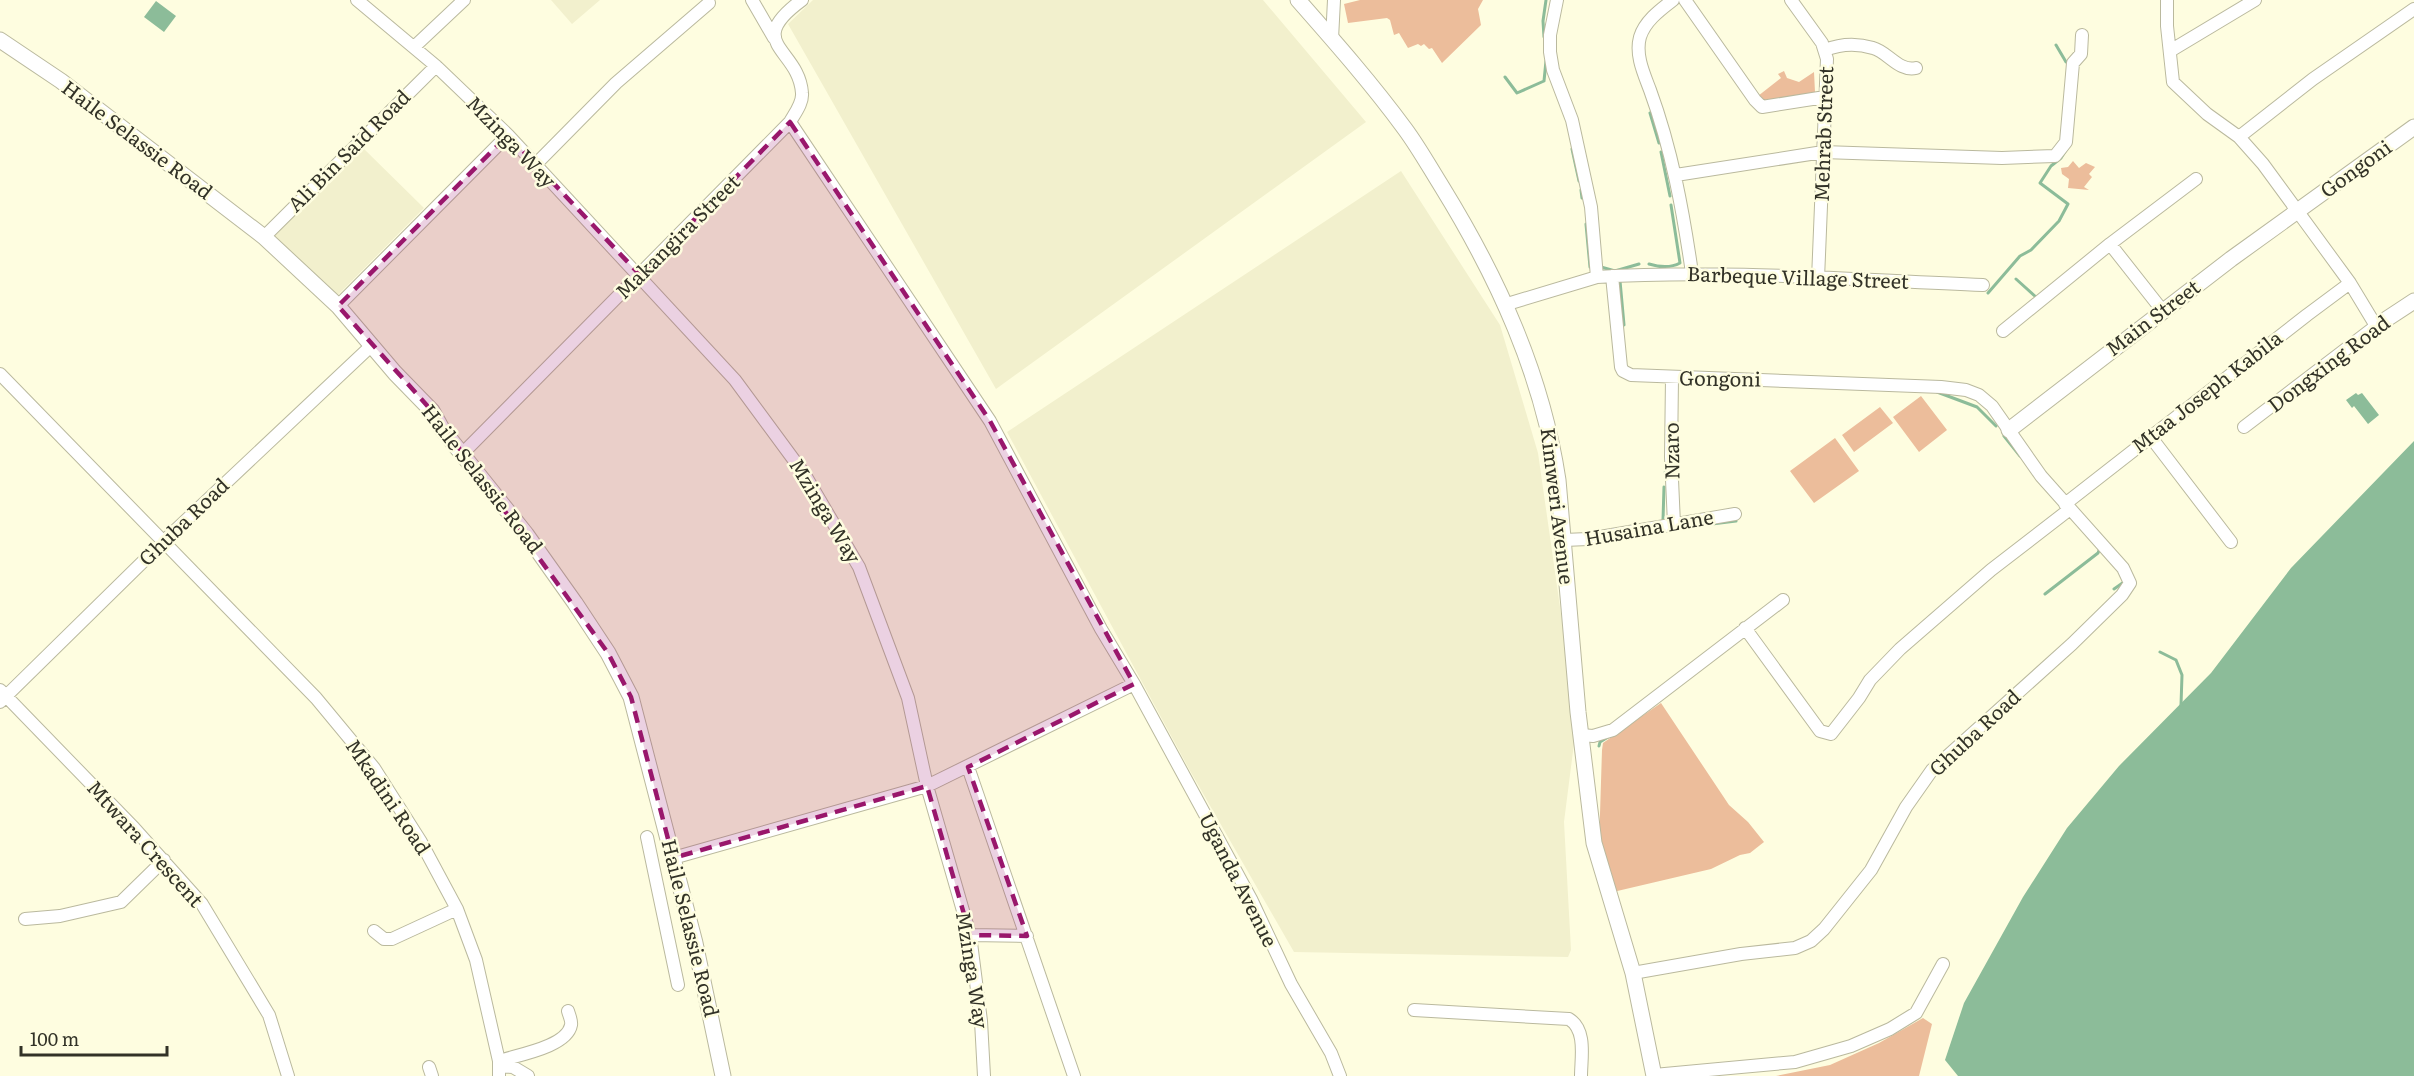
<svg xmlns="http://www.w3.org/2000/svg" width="2414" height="1076" font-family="Literata,serif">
<rect width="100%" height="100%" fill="#fefde0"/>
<path fill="#f2f0cd" d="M551,0H600L572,24Z
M813,0H1263L1366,122L996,389L788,24Z
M361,146L424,208L334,299L269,239Z
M1401,171L1500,325L1538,453L1565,642L1578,712L1564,822L1571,950L1568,957L1294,952L1189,769L1007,432Z"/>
<path fill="#ecbd9b" d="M1360,0H1483L1478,9L1481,25L1442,63L1432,48L1429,49L1424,44L1421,46L1418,44L1408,48L1399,33L1394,35L1390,20L1387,18L1348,23L1344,4Z
M1784,71L1787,78L1799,82L1814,72L1815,92L1763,102L1758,96L1781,78L1778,74Z
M2073,161L2079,168L2086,163L2095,167L2089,174L2092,177L2084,187L2089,190L2068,188L2069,179L2062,174L2061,168L2068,167Z
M1921,396L1947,430L1919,452L1893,417Z
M1880,407L1893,423L1854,452L1842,435Z
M1835,438L1859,471L1814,503L1790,471Z
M1661,703L1729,805L1748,822L1764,842L1750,853L1740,855L1711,869L1613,892L1599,846L1602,750L1603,743Z
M1923,1018L1932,1024L1919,1076H1776L1830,1065L1879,1043Z"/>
<path fill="#8cbc99" d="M156,1L176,16L164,32L144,17Z
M2356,393L2358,395L2362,393L2379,415L2368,424L2354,406L2352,408L2346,400Z
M2414,441V1076H1958L1945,1060L1964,1003L2023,897L2067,828L2119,766L2211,673L2291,568Z"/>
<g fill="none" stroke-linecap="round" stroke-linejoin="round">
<path stroke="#8cbc99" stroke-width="3" d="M1544,37L1543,21L1546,0
M2056,45L2066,62
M1505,77L1517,93L1544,81L1546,61
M1650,113L1659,143
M1572,149L1579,181
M1661,152L1670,196
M1581,190L1582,198
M1586,224L1590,267
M1649,264C1659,267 1671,268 1680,263L1671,205
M1601,267L1615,271L1639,264
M2016,279L2036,297
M1620,281L1624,325
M1988,293L2020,256L2031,250L2059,221L2068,204L2040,183L2051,166L2061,158L2066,150
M1937,392L1977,407L1996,426
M2004,436L2020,456
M1665,477L1666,462
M1663,520L1664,487
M1704,525L1736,521
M2114,589L2124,582
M2045,594L2098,553L2100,548
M2160,652L2176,660L2182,675L2181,705
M1599,746L1600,742L1608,737"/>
<g stroke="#bab99e" stroke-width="14">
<path id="minor" d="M357,0L436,66L508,135L735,380L805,475L859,567L908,698L927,786L970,935L981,1021L984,1076
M752,0L774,38
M1557,0L1550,35V52L1553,70L1572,120L1591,207L1597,277
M1673,0C1660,10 1645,21 1640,37C1635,55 1644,74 1650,90C1672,150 1683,211 1692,273
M1685,0L1755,100L1762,107L1825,97
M1791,0L1822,43L1827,59L1818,279
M2167,0V26L2173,82L2207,114L2239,137L2263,164L2350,283L2376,326L2244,427
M1332,39L1334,0
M414,47L464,0
M1825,50C1840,44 1857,43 1873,48C1888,52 1899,72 1916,68
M2170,51L2255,0
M790,122L990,421L1101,629L1134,684L1251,899L1291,984L1331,1053L1340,1076
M2239,137L2313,79L2414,9
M535,165L616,83L709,3
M1676,175L1823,152L2002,158L2055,156L2066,142L2073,63L2081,54L2082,35
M264,237L436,66
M2110,244L2162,310
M1612,276L1621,367L1623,371L1631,375L1941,387L1966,390L1979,395L1992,406L2041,476L2123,568L2130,583L2122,595L2072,644L1932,770L1906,807L1871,870L1824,929L1811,941L1795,948L1741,954L1633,973
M1504,305L1597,277C1726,269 1855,280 1983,285
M338,306L508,135
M2003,331L2110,244L2196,179
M0,374L316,698L374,768L421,842L457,909L476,960L499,1061V1076
M1672,378L1671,457L1674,524
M2150,436L2231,542
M463,453L790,122C795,113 803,103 802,93C799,48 742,44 802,0
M2065,504L2307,315L2350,283
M1564,540L1588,539L1735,514
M1745,628L1820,731L1831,734L1859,698L1870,680L1900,649L1991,570L2070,509
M0,690L134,828L202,904L269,1015L288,1076
M0,702L164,541L371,346
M1581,735L1593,736L1613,730L1783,600
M968,767L1074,1076
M647,837L678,985
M673,858L927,786L1134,684
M25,919L60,916L121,902L164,860
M374,931L384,939H392L457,909
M970,935L1027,936
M1414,1010L1569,1019C1587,1030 1581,1058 1581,1076
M499,1061C517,1055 567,1047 571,1025C572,1021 569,1015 568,1011
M499,1066L513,1067L528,1076
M429,1067L432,1076
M1654,1075L1795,1062L1851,1046L1890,1029L1916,1013L1943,964"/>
</g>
<g stroke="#bab99e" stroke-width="17">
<path id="tertiary" d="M1298,0C1335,42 1372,84 1405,129C1419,148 1430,168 1442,187C1498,278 1542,374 1558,480L1578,712L1594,843L1633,973L1654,1076
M0,40L61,81L264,237L338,306L395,373L432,411L442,429L526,534L575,603L608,653L631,697L695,943L723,1076
M2376,326L2414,301
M2009,430L2231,259L2414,127"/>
</g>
<use href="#minor" stroke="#fff" stroke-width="12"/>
<use href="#tertiary" stroke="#fff" stroke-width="15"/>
</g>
<path fill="#99176c" fill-opacity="0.2" stroke="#99176c" stroke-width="4.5" stroke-dasharray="12 8" stroke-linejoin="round" d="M790,122L990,421L1134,684L968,767L1027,936L970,935L927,786L673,858L631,697L608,653L432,411L338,306L508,135L640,275Z"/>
<g text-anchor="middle" stroke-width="5" stroke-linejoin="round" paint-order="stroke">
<g font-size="20" fill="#323227" stroke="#fefde0">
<text transform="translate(1824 134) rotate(-88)" y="7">Mehrab Street</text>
<text transform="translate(137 140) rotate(37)" y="7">Haile Selassie Road</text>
<text transform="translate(511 142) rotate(46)" y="7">Mzinga Way</text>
<text transform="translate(349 151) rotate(-45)" y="7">Ali Bin Said Road</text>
<text transform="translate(2356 169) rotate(-36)" y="7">Gongoni</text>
<text transform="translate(678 237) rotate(-45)" y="7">Makangira Street</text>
<text transform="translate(1798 278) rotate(2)" y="7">Barbeque Village Street</text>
<text transform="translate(2153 318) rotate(-37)" y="7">Main Street</text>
<text transform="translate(2329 364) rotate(-37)" y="7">Dongxing Road</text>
<text transform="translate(1720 379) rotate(1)" y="7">Gongoni</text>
<text transform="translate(2207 392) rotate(-38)" y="7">Mtaa Joseph Kabila</text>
<text transform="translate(1672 451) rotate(-91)" y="7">Nzaro</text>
<text transform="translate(482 479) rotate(52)" y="7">Haile Selassie Road</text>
<text transform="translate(1557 506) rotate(83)" y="7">Kimweri Avenue</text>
<text transform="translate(825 511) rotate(59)" y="7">Mzinga Way</text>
<text transform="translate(184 522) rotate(-44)" y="7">Ghuba Road</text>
<text transform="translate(1649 528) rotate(-10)" y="7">Husaina Lane</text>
<text transform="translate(1975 733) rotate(-43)" y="7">Ghuba Road</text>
<text transform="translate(388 797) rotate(56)" y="7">Mkadini Road</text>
<text transform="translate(145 844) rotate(48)" y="7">Mtwara Crescent</text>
<text transform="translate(1238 880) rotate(63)" y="7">Uganda Avenue</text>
<text transform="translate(690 928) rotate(76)" y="7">Haile Selassie Road</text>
<text transform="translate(972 970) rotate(81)" y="7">Mzinga Way</text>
</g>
</g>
<path d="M21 1046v9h146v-9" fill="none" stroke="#323227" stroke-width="3"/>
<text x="30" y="1046" font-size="18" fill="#323227" stroke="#fefde0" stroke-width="4.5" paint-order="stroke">100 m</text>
</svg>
